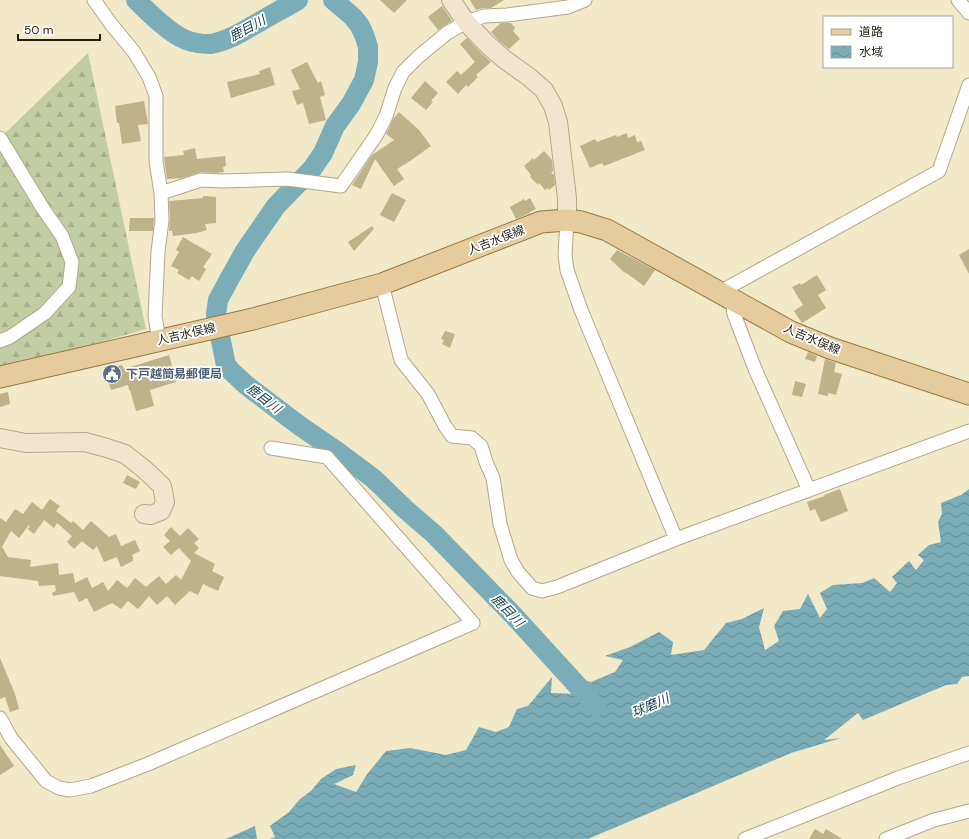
<svg xmlns="http://www.w3.org/2000/svg" width="969" height="839" font-family="'DM Sans','Noto Sans JP',sans-serif">
<defs>
<pattern id="forest-firs" width="22" height="20" patternUnits="userSpaceOnUse"><rect width="22" height="20" fill="#c2cda4"/><path d="M5 1l3.5 6h-7zM16 11l3.5 6h-7z" fill="#a6b08c"/></pattern>
<pattern id="water-waves" width="16" height="10" patternUnits="userSpaceOnUse"><rect width="16" height="10" fill="#7aadb8"/><path d="M0 5q4-4 8 0t8 0" fill="none" stroke="#648c94"/></pattern>
</defs>
<rect width="100%" height="100%" fill="#f1e9c8"/>
<path fill="url(#forest-firs)" d="M88,53L146,329L0,371V138Z"/>
<path fill="url(#water-waves)" d="M969,489V676L962,677L957,684L946,685L863,720L858,713L824,740L841,738L791,753L588,839H269L275,837L270,826L289,812L300,799L311,791L321,779L336,769L356,765L353,775L334,784L356,792L368,773L386,751L410,748L446,755L466,750L479,727L496,732L509,727L517,709L528,706L552,677L551,693L575,694L580,679L591,682L615,672L623,660L605,656L630,647L659,632L673,642L671,655L704,650L726,623L742,619L764,608L759,627L765,650L779,641L774,626L783,611L800,609L808,594L820,618L827,609L820,593L833,585L862,583L874,578L890,592L897,583L892,577L909,561L916,570L924,560L918,555L929,545L941,542L938,522L942,514L941,503L961,495Z
M255,826L257,839H225L228,838Z"/>
<g fill="none" stroke-linecap="round" stroke-linejoin="round">
<path stroke="#7aadb8" stroke-width="20" d="M136,0C148,12 170,34 186,40C194,43 202,44 210,44C229,41 245,30 261,21C273,14 286,7 298,0
M333,0L353,17L360,26L365,37L368,47V62L364,80L351,104L335,126L323,153L312,169L276,206L245,251L231,276L218,300L216,314L221,341L226,365L230,370L246,385L300,426L338,452L374,479L405,509L434,534L514,616L596,706"/>
</g>
<path fill="#bdb289" d="M380,0H407L394,13Z
M470,0H504L491,8H483L476,10Z
M442,6L452,21L438,30L428,17Z
M501,23H511L515,28L513,31L520,39L509,49L499,41L491,32Z
M467,38L479,51L491,62L476,75L478,77L468,87L466,85L458,94L446,82L457,71L461,75L475,62L460,44Z
M307,62L318,83L321,81L325,95L320,97L326,120L309,124L303,103L297,105L292,91L300,89L291,70Z
M270,67L275,85L231,98L227,82L260,74L259,71Z
M425,81L438,93L431,101L433,102L426,110L411,98Z
M144,101L148,124L138,125L141,141L122,144L119,123H117L115,106Z
M399,112L419,130L431,146L413,159L397,169L404,179L394,186L375,159L361,189L352,185L372,155L394,140L386,134L393,119Z
M627,133L628,138L635,135L637,142L641,141L645,150L604,166L602,163L590,168L580,146L595,139L597,142L616,135L617,137Z
M195,148L197,159L225,156L226,166L223,167L224,172L215,173L201,172L182,178L167,179L164,157L184,155L183,151Z
M544,151L552,160L553,171L551,173L554,175L555,185L549,190L548,188L545,190L539,183L538,185L530,177L531,175L524,166L533,158L534,160Z
M392,193L406,200L394,222L380,215Z
M203,196L216,197V223L205,224L207,230L197,233L173,236L172,231H169L170,218L169,201L203,198Z
M530,198L536,209L530,212V213L516,219L510,207L524,199L525,201Z
M130,218H154L153,231H129Z
M372,226L374,229L354,251L348,242Z
M183,237L212,254L203,267L206,269L199,281L192,276L189,280L177,273L179,270L171,266L179,252L176,250Z
M969,249V274L959,255Z
M617,250L655,270L644,286L625,272V273L610,259Z
M817,275L826,290L818,295L826,308L802,323L794,311L803,305L792,287L800,283L801,285Z
M445,331L455,334L450,348L442,344L444,340L441,339Z
M808,352L817,356L815,362L805,359Z
M169,355L172,365H171L176,382L150,390L154,406L136,411L130,390H129L128,385L111,390L105,370L122,365L124,369Z
M825,359L836,363L834,372L842,374L836,395L828,393V396L818,394Z
M795,381L806,384L802,397L792,395Z
M8,392L10,404L0,407V394Z
M127,475L140,482L136,489L123,483Z
M840,489L848,511L821,522L815,509L810,511L807,502L825,496L824,495Z
M50,499L60,506L56,511L71,523L73,521L83,530L91,521L109,537L116,534L121,546L135,540L140,551L132,555L133,558V561L121,567L117,557L104,562L97,546L93,550L82,541L74,549L67,542L72,536L57,523L54,528L44,520L34,534L28,529L30,526L29,525L19,538L11,531L2,547L8,557L31,560L30,567L58,563L59,575L73,573L75,583L87,577L92,588L103,582L108,591L117,580L127,588L135,578L146,587L159,576L166,584L176,575L181,580L191,561L179,548L171,555L163,547L170,541L164,535L171,527L180,536L188,528L199,539L194,543L199,548L194,553L215,564L212,571L224,577L218,591L203,584L198,595L190,591L175,605L167,596L157,605L149,596L138,609L128,601L121,609L112,603L94,612L87,598L79,602L74,592L53,596L52,593L56,591L55,585L39,586L38,581L0,576V518L6,522L15,509L23,514L32,502L42,510Z
M0,658L15,694L19,709L10,712L5,697L0,699Z
M0,745L14,766L0,775Z
M815,829L823,834L826,829L842,839H809Z"/>
<g fill="none" stroke-linecap="round" stroke-linejoin="round">
<g stroke="#b0a888" stroke-width="15">
<path id="street" d="M94,0L111,24L134,52L149,77L156,96V161L161,193
M958,0L969,13
M0,138L42,207L62,236L72,262L69,287L45,313L10,337L0,341
M567,220L565,255L567,270L581,310L676,539
M382,284L401,360L428,394L445,426L452,436L472,438L481,446L486,462L493,478L500,524L511,560L518,572L532,588L542,591L557,587L676,539L969,431
M720,292L939,171L969,85
M732,299L734,314L755,369L809,490
M159,341L155,316L158,252L162,220L161,193L201,180L222,181L287,179L341,186L377,134L386,116L395,88L403,72L418,57L447,33L466,22L484,16L507,15L568,7L585,0
M0,718L11,738L46,781L59,788L70,790L91,786L148,764L473,623L327,457L271,448
M745,839L898,778L969,753
M886,839L934,820L969,811"/>
</g>
<g stroke="#b0a888" stroke-width="20">
<path id="secondary" d="M451,0L466,22L487,44L504,59L529,77L544,90L553,106L558,122L567,198V220
M0,438L26,443L85,442L107,448L125,454L144,469L162,486L165,502L161,511L151,515L144,514"/>
</g>
<g stroke="#967842" stroke-width="23">
<path id="primary" d="M0,377L253,319L382,284L541,222L567,220L581,222L607,230L791,332L830,348L969,394"/>
</g>
<use href="#street" stroke="#fff" stroke-width="13"/>
<use href="#secondary" stroke="#f2e5ce" stroke-width="18"/>
<use href="#primary" stroke="#e6cb9d" stroke-width="21"/>
</g>
<defs>
<g id="civic-disc" transform="scale(1)"><circle r="9.5" fill="#5c6f8a" stroke="#fff"/><path d="M-.6-6.5H3V-4.5H.6V-3L4-1V1h2V6H-6V1h2V-1L-.6-3ZM-1.2 2.5V6h2.4V2.5Z" fill="#fff"/></g>
</defs>
<g fill-rule="evenodd">
<use href="#civic-disc" x="112" y="374"/>
</g>
<g text-anchor="middle" stroke-width="3.5" stroke-linejoin="round" paint-order="stroke">
<g font-size="12" fill="#211e12" stroke="#fff">
<text transform="translate(496 240) rotate(-21)" y="4">人吉水俣線</text>
<text transform="translate(186 334) rotate(-13)" y="4">人吉水俣線</text>
<text transform="translate(812 339) rotate(23)" y="4">人吉水俣線</text>
</g>
<g font-size="12" font-weight="bold" fill="#4e5e75" stroke="#fff" text-anchor="start">
<text x="126" y="378">下戸越簡易郵便局</text>
</g>
<g font-size="13" font-style="italic" fill="#0d3e47" stroke="#fff">
<text transform="translate(247 28) rotate(-28)" y="5">鹿目川</text>
<text transform="translate(264 398) rotate(37)" y="5">鹿目川</text>
<text transform="translate(508 610) rotate(46)" y="5">鹿目川</text>
<text transform="translate(650 705) rotate(-23)" y="5">球磨川</text>
</g>
</g>
<rect x="823" y="16" width="130" height="52" fill="#ffffff" stroke="#a6a5a0"/>
<rect x="831" y="29" width="20" height="6" fill="#e6cb9d" stroke="#a6a5a0"/>
<text x="859" y="36" font-size="12" fill="#211e12">道路</text>
<rect x="831" y="46" width="20" height="12" fill="url(#water-waves)" stroke="#a6a5a0"/>
<text x="859" y="56" font-size="12" fill="#211e12">水域</text>
<path d="M18 34v6h82v-6" fill="none" stroke="#211e12" stroke-width="2"/>
<text x="24" y="34" font-size="12" fill="#211e12" stroke="#ffffff" stroke-width="3" paint-order="stroke">50 m</text>
</svg>
